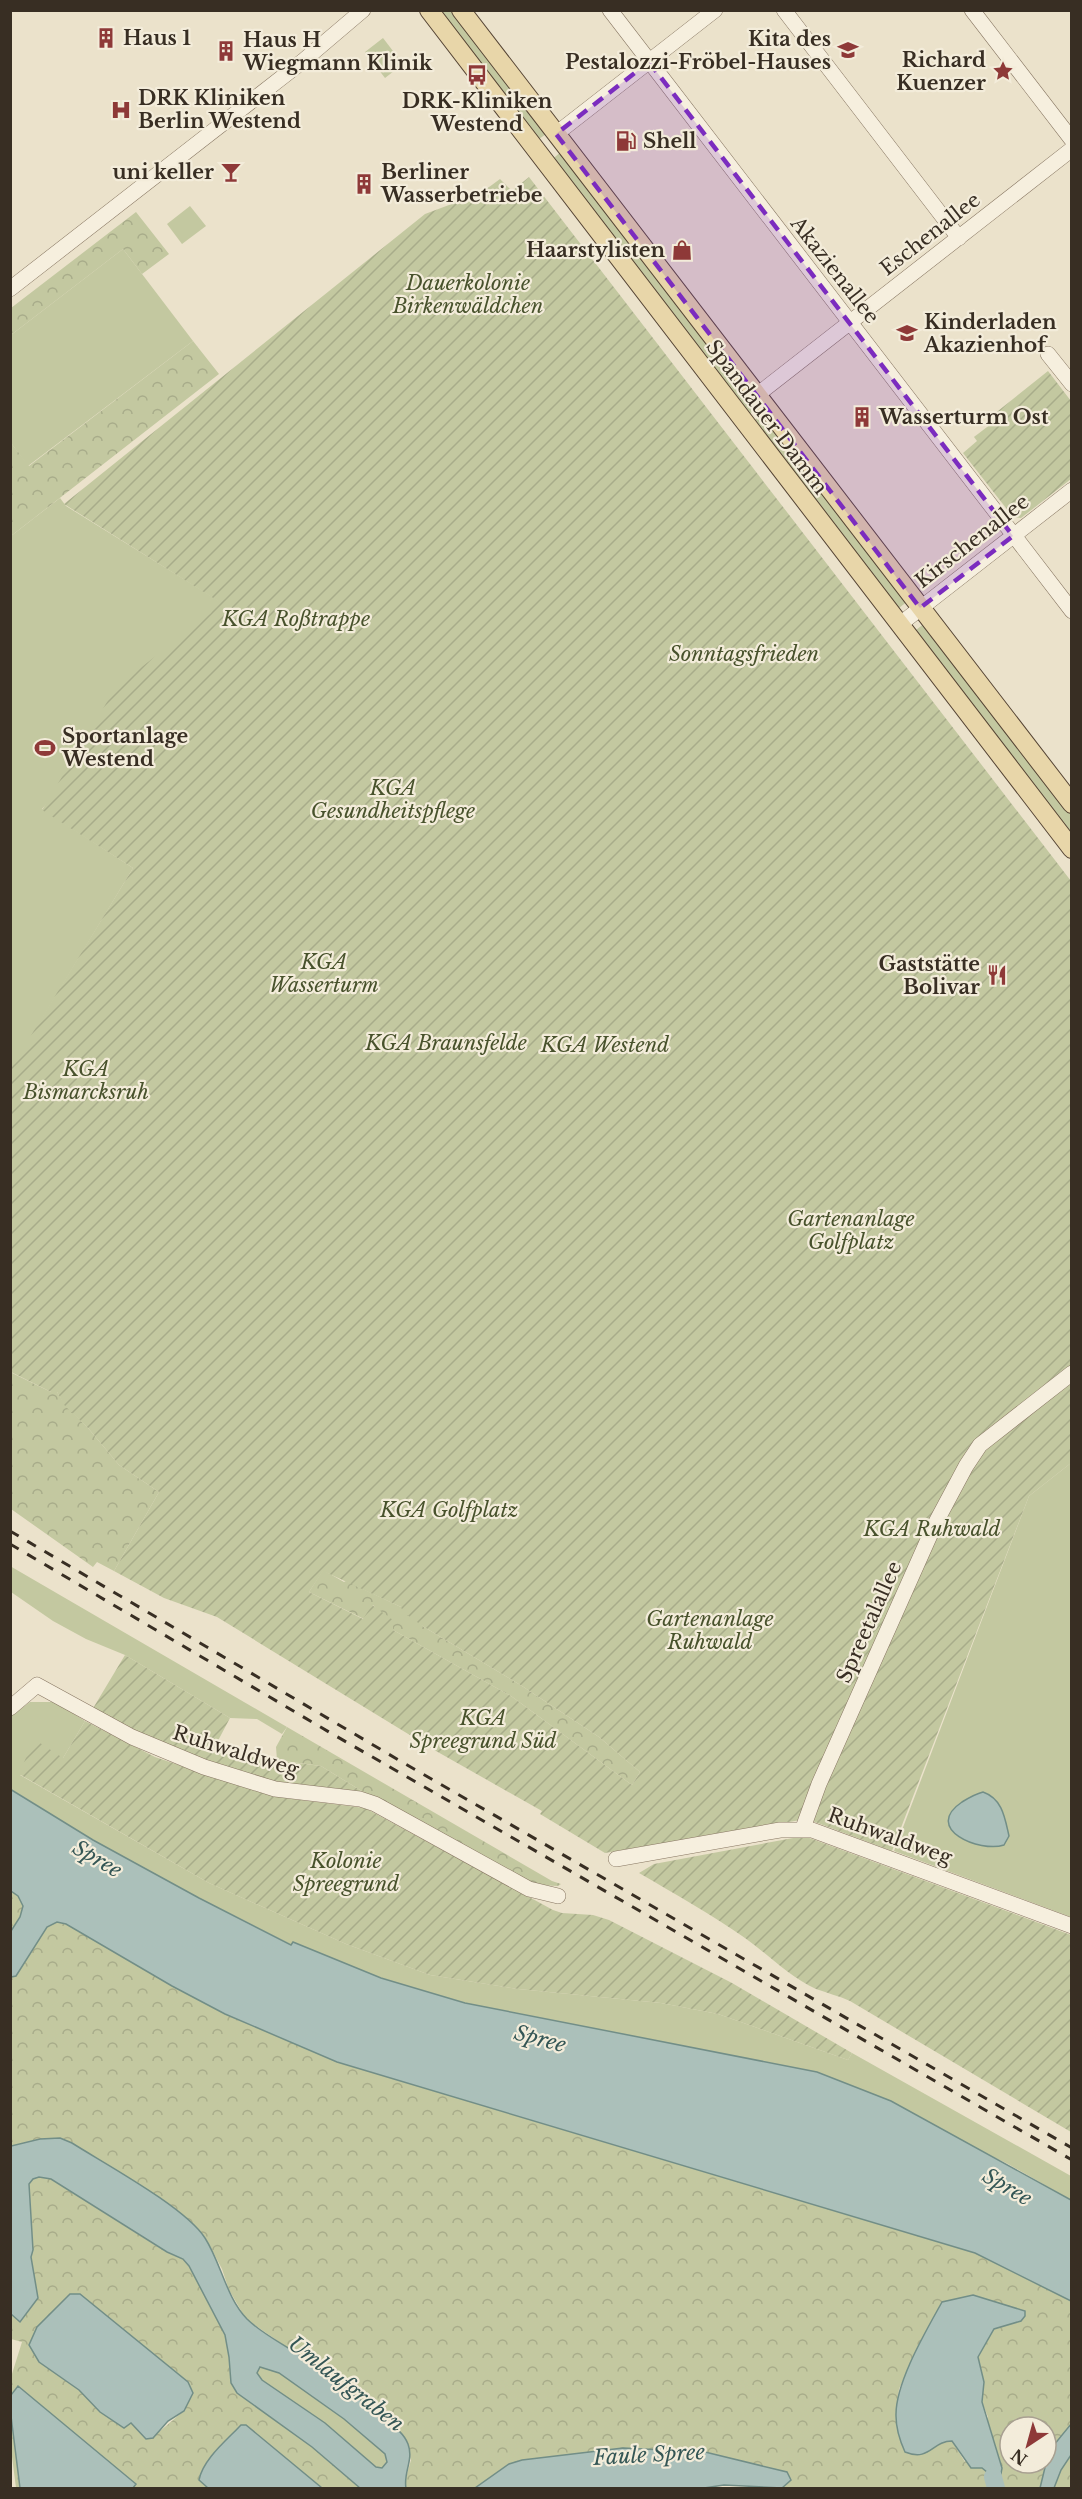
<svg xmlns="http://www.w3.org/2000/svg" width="1082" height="2499" font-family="'Libre Baskerville',serif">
<defs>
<pattern id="forest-crowns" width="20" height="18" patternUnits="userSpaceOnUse" patternTransform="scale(1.5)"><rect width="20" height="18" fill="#c3c8a0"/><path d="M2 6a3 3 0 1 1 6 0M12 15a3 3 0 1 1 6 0" fill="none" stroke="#a8ac8a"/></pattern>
<pattern id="garden-furrows" width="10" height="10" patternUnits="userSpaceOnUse" patternTransform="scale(1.5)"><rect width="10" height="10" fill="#c3c8a0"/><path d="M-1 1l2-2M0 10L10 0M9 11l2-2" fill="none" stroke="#a8ac8a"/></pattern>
</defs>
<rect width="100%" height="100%" fill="#ebe2cb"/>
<path fill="#c3c8a0" d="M435,11H455L546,134L535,142Z
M383,38L403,64L385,78L365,52Z
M562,151L759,406L746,417L549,162Z
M190,206L206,226L182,244L167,224Z
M123,249L193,341L28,466L11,443V335Z
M764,413L908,601L895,611L750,423Z
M60,498L66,506L219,601L212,613L42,809L133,868L11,1070V536Z
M925,623L1071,814V840L912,633Z
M1071,1463V1917L894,1851L1029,1496Z
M10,1566L287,1727L282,1734L257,1719L230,1718L125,1655L86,1639L53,1621L11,1592Z
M30,1702H55L85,1721L63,1758L20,1775L209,1883L346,1944L430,1975L518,1989L661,2003L718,2014L848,2060L852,2053L1071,2176V2200L1008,2164L817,2072L465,2003L381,1978L292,1945L199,1898L93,1840L11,1789L10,1717Z
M260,2366C296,2373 357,2428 385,2454L387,2462L382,2468L376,2467L325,2423L262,2380L257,2373Z"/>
<path fill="url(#forest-crowns)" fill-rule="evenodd" d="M136,212L169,254L142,274L123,249L11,335V308Z
M193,341L219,374L11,536V443L29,466Z
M10,1372L51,1392H57L66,1406L88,1428L119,1465L159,1492L114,1571L97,1562L93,1567L11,1509Z
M323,1570L344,1582L346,1581L401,1607L424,1627L522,1686L599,1737L640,1772L632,1785L511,1696L393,1630L373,1605L364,1619L309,1592Z
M287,1727L552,1881L561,1884L558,1886L536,1885L373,1798L321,1766L277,1760L276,1747Z
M11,1891L18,1896L23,1906L20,1917L11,1931Z
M57,1922L66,1924L172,1986L225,2014L337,2062L975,2253L1071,2301V2488H782L791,2480L509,2464L475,2488H406L405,2481L411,2460L401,2433L350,2391L246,2319L229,2290L222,2269L205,2237L197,2228L172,2207L72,2143L60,2138L11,2146V1977L16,1976L47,1927ZM1021,2321L994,2329L978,2357L984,2382L982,2402L988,2417L965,2462L952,2441H944L896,2415L899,2389L927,2329ZM1010,2427H1046V2463H1010Z
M39,2177L51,2179L166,2252L183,2259L189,2266L225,2335L229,2357L231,2383L237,2393L312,2447L360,2488H322L246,2425H241C226,2440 203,2459 199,2480L208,2488H133L135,2484L18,2386L10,2395L11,2377L22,2342L11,2339V2314L20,2322L38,2298L31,2257L33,2250L29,2184L32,2179ZM39,2362L184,2411C174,2418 155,2438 146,2439L131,2423L100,2412L79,2390Z
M10,2408L20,2488H16L11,2449Z"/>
<path fill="url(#garden-furrows)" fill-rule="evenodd" d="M529,177L1071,881V1463L1029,1496L892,1851L807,1819L605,1853L540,1814L542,1811L436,1751L217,1617L164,1598L114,1571L159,1492L119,1465L88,1428L65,1406L57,1392H51L11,1372L10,1070L133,868L42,810L116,687L211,613L218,601L64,504L425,214L481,193L500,179L512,191ZM323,1571L401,1607L403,1612L424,1627L522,1686L599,1737L640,1772L632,1785L511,1696L393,1630V1620L372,1605L363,1619L309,1592Z
M1048,371L1071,401V479L1021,518L1013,517L963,453L977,441L974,437L991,424L988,419Z
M125,1655L230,1718L212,1752L321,1766L373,1798L287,1786L163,1747L92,1710Z
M85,1721L155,1757L238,1785L285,1798L365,1808L553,1910L562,1913L593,1915L609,1920L732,1983L852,2053L848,2060L718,2014L661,2003L518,1989L430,1975L346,1944L209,1883L19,1774L34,1739L63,1758Z
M804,1836L1071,1935V2132L850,2001C839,1996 827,1993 816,1989C789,1977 769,1955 745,1938C711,1914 675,1894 639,1873L654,1864Z"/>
<path fill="#abc0ba" stroke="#728e87" stroke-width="1.5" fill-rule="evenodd" d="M10,1789L93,1840L199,1898L291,1945L293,1942L381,1978L465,2003L817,2072L891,2101L1071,2200V2301L975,2253L337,2062L225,2014L172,1986L66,1924L57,1922L47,1927L16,1976L11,1977V1931L20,1917L23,1906L18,1896L11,1891Z
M983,1792C1003,1799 1005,1819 1009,1836L1004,1845C980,1853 922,1829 962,1802C970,1797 975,1794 983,1792Z
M60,2138L72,2143C105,2164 185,2207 205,2238C221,2263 226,2297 247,2319C261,2333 283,2344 299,2355C327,2374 354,2394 379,2415C390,2424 403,2431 408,2444C414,2460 403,2473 406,2488H360L312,2447L237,2393L231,2383L229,2357L225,2335L189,2266L183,2259L167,2252L51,2179L39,2177L33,2179L29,2184L33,2250L31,2257L38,2298L20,2322L11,2314V2146L40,2139ZM260,2367L279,2373L344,2419L385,2454L387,2462L382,2468L376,2467L325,2423L262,2380L257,2373Z
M70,2294H80L188,2382L193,2393L184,2411L168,2421L153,2438L146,2439L131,2423L124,2428L100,2412L79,2390L39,2362L29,2345L37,2327Z
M973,2295L1025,2311V2316L1021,2321L994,2329L978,2357L984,2382L982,2402L1002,2468L1001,2474L993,2477L982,2468H971L952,2441C932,2441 930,2462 905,2452C900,2441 896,2428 896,2416C895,2383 926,2331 942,2302Z
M18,2386L136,2484L133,2488H20L10,2408L11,2395Z
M1071,2424V2455L1061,2470L1054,2488H1040L1049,2451Z
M241,2425H246L322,2488H208L199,2480C203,2459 227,2440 241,2425Z
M623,2448L705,2452L787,2472L791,2480L782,2488L724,2485L704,2488H475L509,2464L522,2460Z"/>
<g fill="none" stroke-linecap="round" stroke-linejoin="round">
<path stroke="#abc0ba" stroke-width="18" d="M993,2477L996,2488"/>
<g stroke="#867561" stroke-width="16">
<path id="minor" d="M610,10L1072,611
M784,10L959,238
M972,10L1072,140
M556,134L715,10
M10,289L303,61L363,10
M1048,354L1072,384
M757,395L1072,149
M899,625L1072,490
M10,1708L37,1685L132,1737L204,1767L275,1789L360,1799L375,1804L529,1889L558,1896
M803,1828L819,1784L935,1524L966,1466L980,1445L1072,1373
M616,1859L780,1830H812L1072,1926"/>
</g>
<g stroke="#554434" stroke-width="20">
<path id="major" d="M429,10L1072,849
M461,10L1072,804"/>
</g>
<use href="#minor" stroke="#f6efde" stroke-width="15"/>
<use href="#major" stroke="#e8d6a9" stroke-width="18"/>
<path stroke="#382e23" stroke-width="3" stroke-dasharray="10 10" stroke-linecap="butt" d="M10,1531L402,1762L1072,2148
M10,1544L329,1732L1072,2160"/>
</g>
<path fill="#7b2cbf" fill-opacity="0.2" stroke="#7b2cbf" stroke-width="4.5" stroke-dasharray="12 8" stroke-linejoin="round" d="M649,62L1013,536L920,608L556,134Z"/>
<defs>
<g id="building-bare" transform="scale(1.62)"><path d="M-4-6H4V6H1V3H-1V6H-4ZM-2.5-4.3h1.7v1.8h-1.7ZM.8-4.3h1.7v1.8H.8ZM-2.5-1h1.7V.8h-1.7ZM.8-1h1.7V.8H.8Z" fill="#8e3938" stroke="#f3ecda" stroke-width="2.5" paint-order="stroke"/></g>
<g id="school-bare" transform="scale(1.62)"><path d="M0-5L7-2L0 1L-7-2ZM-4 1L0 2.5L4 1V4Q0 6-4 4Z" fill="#8e3938" stroke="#f3ecda" stroke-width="2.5" paint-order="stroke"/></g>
<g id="sight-bare" transform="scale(1.62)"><path d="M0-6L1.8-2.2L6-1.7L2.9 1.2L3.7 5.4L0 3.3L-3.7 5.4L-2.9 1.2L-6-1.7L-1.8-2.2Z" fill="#8e3938" stroke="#f3ecda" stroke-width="2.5" paint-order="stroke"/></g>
<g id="bus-bare" transform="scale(1.62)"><path d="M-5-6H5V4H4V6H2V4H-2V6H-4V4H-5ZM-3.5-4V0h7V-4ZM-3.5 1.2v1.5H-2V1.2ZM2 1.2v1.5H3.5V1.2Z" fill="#8e3938" stroke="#f3ecda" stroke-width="2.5" paint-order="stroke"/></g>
<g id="hospital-bare" transform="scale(1.62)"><path d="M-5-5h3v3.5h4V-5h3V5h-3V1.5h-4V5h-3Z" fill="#8e3938" stroke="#f3ecda" stroke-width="2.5" paint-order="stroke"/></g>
<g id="fuel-bare" transform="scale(1.62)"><path d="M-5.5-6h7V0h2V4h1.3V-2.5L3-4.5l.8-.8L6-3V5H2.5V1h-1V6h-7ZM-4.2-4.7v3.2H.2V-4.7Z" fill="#8e3938" stroke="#f3ecda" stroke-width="2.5" paint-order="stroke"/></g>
<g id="bar-bare" transform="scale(1.62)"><path d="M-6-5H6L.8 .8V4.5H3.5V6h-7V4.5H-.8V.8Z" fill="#8e3938" stroke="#f3ecda" stroke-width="2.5" paint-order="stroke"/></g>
<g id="shop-bare" transform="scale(1.62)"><path d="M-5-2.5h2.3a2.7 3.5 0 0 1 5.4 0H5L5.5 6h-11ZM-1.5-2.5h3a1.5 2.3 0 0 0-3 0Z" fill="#8e3938" stroke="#f3ecda" stroke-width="2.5" paint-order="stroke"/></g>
<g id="stadium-bare" transform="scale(1.62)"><path d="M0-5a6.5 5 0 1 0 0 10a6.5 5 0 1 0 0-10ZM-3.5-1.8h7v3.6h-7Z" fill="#8e3938" stroke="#f3ecda" stroke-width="2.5" paint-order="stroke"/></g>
<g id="restaurant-bare" transform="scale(1.62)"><path d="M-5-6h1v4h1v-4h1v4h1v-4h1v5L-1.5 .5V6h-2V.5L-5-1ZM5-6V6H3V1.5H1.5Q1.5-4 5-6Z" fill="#8e3938" stroke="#f3ecda" stroke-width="2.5" paint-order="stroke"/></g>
</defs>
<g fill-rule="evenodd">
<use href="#building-bare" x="106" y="38"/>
<use href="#school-bare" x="848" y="50"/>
<use href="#building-bare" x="226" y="51"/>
<use href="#sight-bare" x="1003" y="71"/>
<use href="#bus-bare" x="477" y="75"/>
<use href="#hospital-bare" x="121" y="110"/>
<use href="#fuel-bare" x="626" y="141"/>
<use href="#bar-bare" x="231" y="172"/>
<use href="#building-bare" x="364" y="184"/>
<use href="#shop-bare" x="682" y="250"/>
<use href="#school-bare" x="907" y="333"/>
<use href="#building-bare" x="862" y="417"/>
<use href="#stadium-bare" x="45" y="748"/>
<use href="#restaurant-bare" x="997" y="975"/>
</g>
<g text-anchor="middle" stroke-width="4.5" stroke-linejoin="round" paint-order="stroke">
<g font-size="20" font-weight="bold" fill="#382e23" stroke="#f3ecda" text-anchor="start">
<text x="123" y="45">Haus 1</text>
<text x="831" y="46" text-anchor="end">Kita des<tspan x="831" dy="23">Pestalozzi-Fröbel-Hauses</tspan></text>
<text x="243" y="47">Haus H<tspan x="243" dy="23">Wiegmann Klinik</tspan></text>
<text x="986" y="67" text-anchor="end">Richard<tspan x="986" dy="23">Kuenzer</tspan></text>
<text x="138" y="105">DRK Kliniken<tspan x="138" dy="23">Berlin Westend</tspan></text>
<text x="477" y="108" text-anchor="middle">DRK-Kliniken<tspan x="477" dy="23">Westend</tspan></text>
<text x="643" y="148">Shell</text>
<text x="214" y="179" text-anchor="end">uni keller</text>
<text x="381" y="179">Berliner<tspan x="381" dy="23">Wasserbetriebe</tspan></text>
<text x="665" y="257" text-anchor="end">Haarstylisten</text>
<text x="924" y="329">Kinderladen<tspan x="924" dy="23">Akazienhof</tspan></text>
<text x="879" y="424">Wasserturm Ost</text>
<text x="62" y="743">Sportanlage<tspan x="62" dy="23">Westend</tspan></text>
<text x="980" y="971" text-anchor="end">Gaststätte<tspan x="980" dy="23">Bolivar</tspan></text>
</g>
<g font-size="20" fill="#382e23" stroke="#f3ecda">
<text transform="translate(930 234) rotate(-38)" y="7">Eschenallee</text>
<text transform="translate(835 270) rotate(52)" y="7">Akazienallee</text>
<text transform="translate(767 417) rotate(53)" y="7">Spandauer Damm</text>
<text transform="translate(972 541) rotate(-38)" y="7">Kirschenallee</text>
<text transform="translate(869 1622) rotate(-66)" y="7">Spreetalallee</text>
<text transform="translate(236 1751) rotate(17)" y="7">Ruhwaldweg</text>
<text transform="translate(890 1836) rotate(20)" y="7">Ruhwaldweg</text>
</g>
<g font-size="20" font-style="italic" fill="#48522c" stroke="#f3ecda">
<text x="468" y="290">Dauerkolonie<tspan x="468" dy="23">Birkenwäldchen</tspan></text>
<text x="296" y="626">KGA Roßtrappe</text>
<text x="744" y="661">Sonntagsfrieden</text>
<text x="393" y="795">KGA<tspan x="393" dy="23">Gesundheitspflege</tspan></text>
<text x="324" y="969">KGA<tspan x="324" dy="23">Wasserturm</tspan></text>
<text x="446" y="1050">KGA Braunsfelde</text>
<text x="605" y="1052">KGA Westend</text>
<text x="86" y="1076">KGA<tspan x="86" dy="23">Bismarcksruh</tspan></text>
<text x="851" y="1226">Gartenanlage<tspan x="851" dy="23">Golfplatz</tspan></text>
<text x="449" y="1517">KGA Golfplatz</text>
<text x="932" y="1536">KGA Ruhwald</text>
<text x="710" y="1626">Gartenanlage<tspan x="710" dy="23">Ruhwald</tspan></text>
<text x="483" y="1725">KGA<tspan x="483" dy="23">Spreegrund Süd</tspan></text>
<text x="346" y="1868">Kolonie<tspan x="346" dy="23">Spreegrund</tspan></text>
</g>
<g font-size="21" font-style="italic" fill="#345655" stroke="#f3ecda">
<text transform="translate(97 1859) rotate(30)" y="7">Spree</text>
<text transform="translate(540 2039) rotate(15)" y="7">Spree</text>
<text transform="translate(1007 2187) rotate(30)" y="7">Spree</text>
<text transform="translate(346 2384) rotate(38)" y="7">Umlaufgraben</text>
<text transform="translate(649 2455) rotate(-3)" y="7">Faule Spree</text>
</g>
</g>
<rect width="1082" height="2499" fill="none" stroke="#382e23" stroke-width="24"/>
<g transform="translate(1028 2445) rotate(216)"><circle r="28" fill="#f3ecda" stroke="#a8a091" stroke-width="1.5"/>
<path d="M0-4.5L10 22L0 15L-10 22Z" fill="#8e3938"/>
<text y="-9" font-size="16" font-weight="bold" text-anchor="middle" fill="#382e23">N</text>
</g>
</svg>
